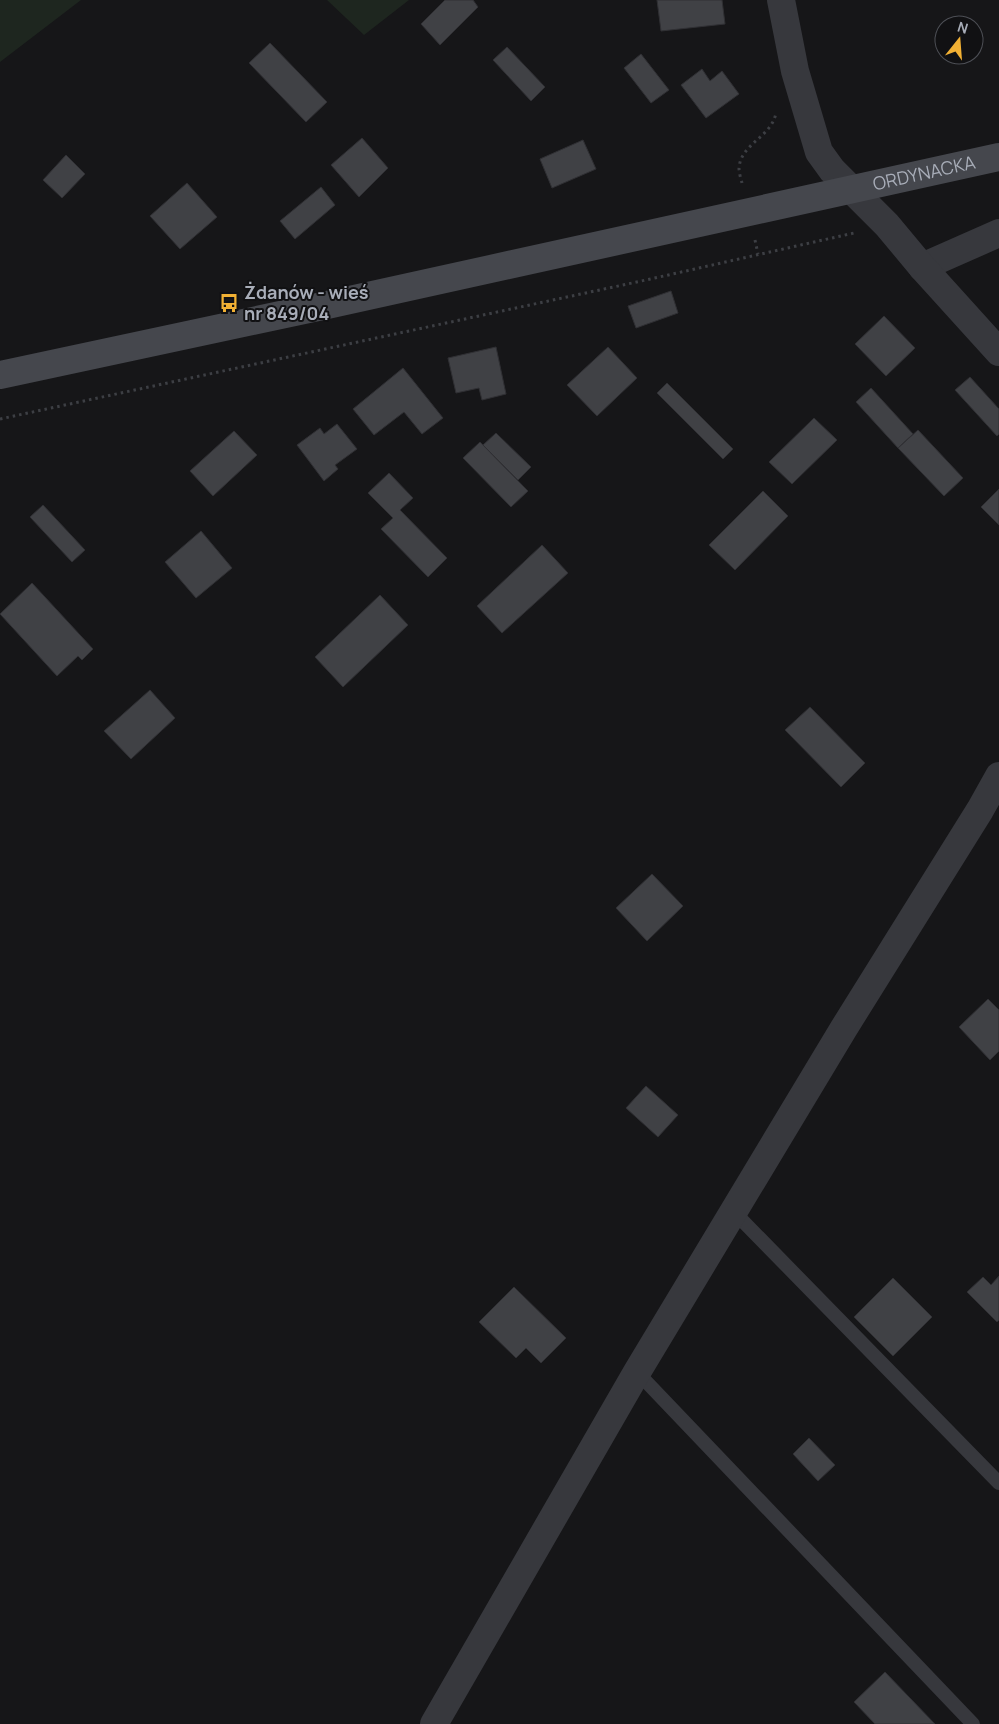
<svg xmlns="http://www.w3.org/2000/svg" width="999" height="1724" font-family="Manrope,sans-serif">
<rect width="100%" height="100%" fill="#161618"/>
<path fill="#1e261f" d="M0,0H81L0,62Z
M327,0H409L364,35Z"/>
<path fill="#404145" stroke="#303034" d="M445,0H473L478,7L440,45L421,24Z
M657,0H722L725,24L661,31Z
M270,43L327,102L306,122L249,63Z
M507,47L545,87L531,101L493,60Z
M641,54L669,90L651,103L624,68Z
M702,69L710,81L722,71L739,94L706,118L681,85Z
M362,138L388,168L359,197L331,165Z
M583,140L596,169L552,188L540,159Z
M66,155L85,174L62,198L43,180Z
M187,183L217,217L180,249L150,216Z
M321,187L335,205L295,239L280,221Z
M671,291L678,313L636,328L628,306Z
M884,316L915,348L886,376L855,344Z
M496,347L506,394L482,400L479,388L456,393L448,358Z
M608,347L637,378L597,416L567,385Z
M403,368L443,418L422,434L404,412L374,435L353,409Z
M970,377L999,409V434L997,436L955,390Z
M667,383L733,449L723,459L657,393Z
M871,388L913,434L898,448L856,402Z
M814,418L837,440L792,484L769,462Z
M337,424L357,449L335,465L338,469L324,481L297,445L320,428L324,434Z
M918,430L963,478L944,496L898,448Z
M234,431L257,455L213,496L190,471Z
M496,433L531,467L518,480L483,445Z
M480,442L528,491L511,507L463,458Z
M389,473L413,498L400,510L447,558L428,577L381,529L393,518L368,493Z
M999,489V525L981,507Z
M763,491L788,516L735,570L709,545Z
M43,505L85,550L72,562L30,517Z
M201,531L232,568L196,598L165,562Z
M542,545L568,573L502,633L477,606Z
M32,583L93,649L82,660L78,656L57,676L0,614Z
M380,595L408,625L343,687L315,657Z
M150,690L175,718L131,759L104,731Z
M810,707L865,763L841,787L785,730Z
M652,874L683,906L647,941L616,908Z
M988,999L999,1010V1051L990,1060L959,1027Z
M646,1086L678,1115L658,1137L626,1108Z
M999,1276V1320L997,1322L967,1292L983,1277L991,1285Z
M893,1278L932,1317L893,1356L854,1317Z
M514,1287L566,1338L541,1363L526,1348L516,1358L479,1322Z
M809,1438L835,1465L818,1481L793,1454Z
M885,1672L935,1724H875L854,1702Z"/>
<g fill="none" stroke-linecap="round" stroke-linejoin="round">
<path stroke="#3d3f44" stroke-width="3" stroke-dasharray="2.5 4" stroke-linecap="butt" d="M742,183C741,179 739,173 739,168C741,143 771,138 776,113
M755,240L758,254
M0,419L646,280L854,233"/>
<path stroke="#37383d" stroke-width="14" d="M734,1212L999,1483
M637,1372L973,1724"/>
<path stroke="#37383d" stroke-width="28" d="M922,267L999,233
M434,1724L637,1372L844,1028L980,810L999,776"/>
<path stroke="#37383d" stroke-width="28" d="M781,0L795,71L819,152L832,170L887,225L922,267L999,352"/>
<path stroke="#45474d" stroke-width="28" id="s1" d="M0,375L318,307L999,157"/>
</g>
<defs>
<g id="bus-bare" transform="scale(1.5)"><path d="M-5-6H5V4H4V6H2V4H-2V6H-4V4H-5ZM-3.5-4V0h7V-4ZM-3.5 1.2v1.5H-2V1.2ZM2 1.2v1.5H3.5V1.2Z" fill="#f2b134" stroke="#111113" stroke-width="2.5" paint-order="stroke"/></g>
</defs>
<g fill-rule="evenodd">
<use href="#bus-bare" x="229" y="303"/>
</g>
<g text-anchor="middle" stroke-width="4" stroke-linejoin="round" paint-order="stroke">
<g font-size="18" fill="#a8adb8" stroke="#111113">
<text dy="6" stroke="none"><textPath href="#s1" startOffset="946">ORDYNACKA</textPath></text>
</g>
<g font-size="18" font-weight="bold" fill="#a8adb8" stroke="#111113" text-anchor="start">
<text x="244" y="299">Żdanów - wieś<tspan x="244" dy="21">nr 849/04</tspan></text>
</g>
</g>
<g transform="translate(959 40) rotate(17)"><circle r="24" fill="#111113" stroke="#4d4f55"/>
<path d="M0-4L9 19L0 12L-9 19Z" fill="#f2b134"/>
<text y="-8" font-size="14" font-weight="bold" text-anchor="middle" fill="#a8adb8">N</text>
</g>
</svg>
